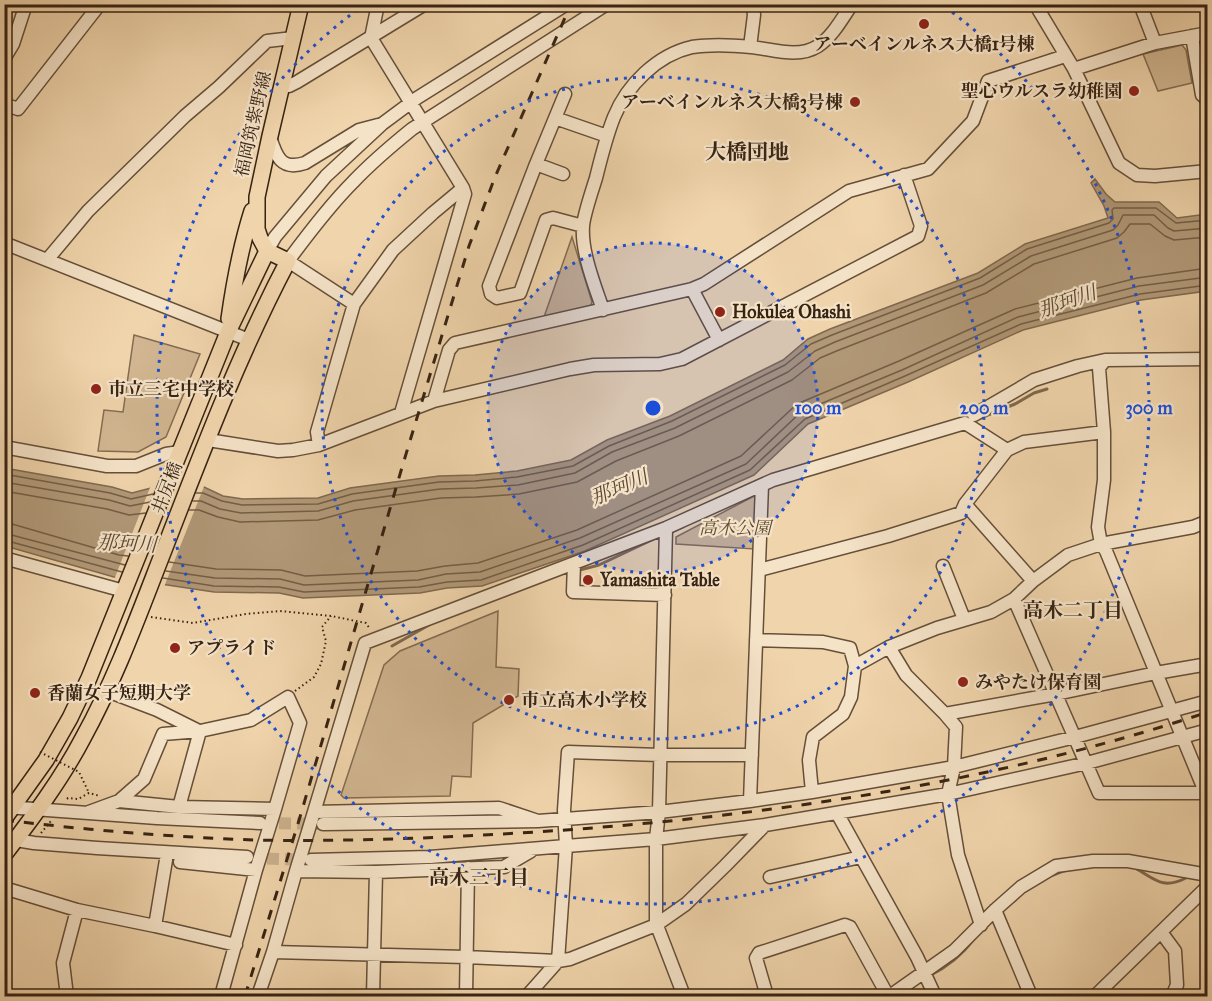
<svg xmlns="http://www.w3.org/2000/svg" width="1212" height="1001" font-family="'IM FELL Great Primer','Noto Serif JP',serif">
<rect width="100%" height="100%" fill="#f0d4ab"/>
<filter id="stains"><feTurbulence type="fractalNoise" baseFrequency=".00333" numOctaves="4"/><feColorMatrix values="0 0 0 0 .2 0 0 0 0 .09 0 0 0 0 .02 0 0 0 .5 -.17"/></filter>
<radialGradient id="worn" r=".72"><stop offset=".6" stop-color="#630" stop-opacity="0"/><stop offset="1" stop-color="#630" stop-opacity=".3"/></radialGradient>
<path fill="#d1b691" stroke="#846c52" stroke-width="1.5" d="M1182,45L1186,50L1192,83L1158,91L1143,54Z
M572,237L592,302L590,307L544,317Z
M134,335L200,354L166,437L138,452L98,451L104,410L123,412Z
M756,495L755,549L676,544V537Z
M498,611L496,667L519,669L518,696L473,723L471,777L452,776L450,796L344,798L341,795L384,665L400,651Z"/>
<path fill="#b19877" stroke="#80694f" stroke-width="1.5" d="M1095,179L1106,194L1115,202H1159L1177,218L1207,214V291L1141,300L1023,330L908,382L808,424L754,475L585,551L482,586L447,588L420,593L303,598L279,593L214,592L114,577L5,546L4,468L112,487L132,493L151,488L204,487L223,496L243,499L318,498L350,488L439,476L475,475L517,471L571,460L607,440L670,416L783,360L808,339L830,329L978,273L1025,244L1108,218L1104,206L1091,183Z"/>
<path fill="#f0d4ab" d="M205,484L164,587L114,580L151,485Z"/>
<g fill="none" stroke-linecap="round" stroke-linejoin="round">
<path stroke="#745e45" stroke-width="1.5" d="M4,474L110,493L131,499L153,494
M4,482L109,500L130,506L150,502
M4,491L107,509L129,515L146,513
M196,493H203L222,501L242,505L318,504L352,494L439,482L475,481L517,477L573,466L609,446L672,421L785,365L811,344L832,335L980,278L1027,249L1109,223L1113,219L1112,210L1114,208H1156L1176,223L1208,220
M193,501H201L220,509L241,513L318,511L353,501L440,489L476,488L518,485L575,473L612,452L675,428L788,372L815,351L835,342L983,285L1031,256L1113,230L1118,225L1123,215H1154L1168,228L1174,231L1208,228
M189,510H199L218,517L240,522L318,520L355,510L441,498L476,497L519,494L577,482L616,461L679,436L792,380L820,358L839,350L986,293L1034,264L1117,238L1124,232L1130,224H1150L1165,236L1174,240L1208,237
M4,524H12L119,555L128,556
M4,533L125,565
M4,540L122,572
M169,562L216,569L281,570L305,576L417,571L445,566L478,563L577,530L741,456L797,404L899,361L1015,309L1137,278L1208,268
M166,571L215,578L280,579L304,585L418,580L446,574L480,572L580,538L746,464L801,412L902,370L1018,317L1139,286L1208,277
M163,578L214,586L279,587L304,592L419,587L447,582L481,580L583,545L750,470L805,419L905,376L1021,324L1140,294L1208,285"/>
<path stroke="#80694f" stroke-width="3" d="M978,419L1015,404L1034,393L1047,389
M670,533L683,527
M576,571L599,565L658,537
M392,646L429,625
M1135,868C1155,879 1162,890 1186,878
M1053,875L1066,870
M929,976C947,967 962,955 974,939"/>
<path stroke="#cbb18d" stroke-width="12" stroke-dasharray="12 6" stroke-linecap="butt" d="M261,823L323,824
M249,858L310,860"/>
<g stroke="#654f39" stroke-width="15">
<path id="minor" d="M1035,4L1074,69L1155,43L1208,33
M1140,4L1155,43
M1192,36L1202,95L1208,100
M750,47L754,15L753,4
M4,59L13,44L26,4
M1074,69L1119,163L1137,175L1155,176L1208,171
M281,86H289L297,82L425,4
M565,94L536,164L489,286L491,294L497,298L520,293L546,220L553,218L583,226
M4,104L18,109L100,4
M555,118L607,136
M270,137C276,156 281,171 305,163L359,130L378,125
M536,164L563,174
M4,243L249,340
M267,251L275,237L326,176L382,124L417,98L567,4
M47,260L88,211L185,116L219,87L267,41L293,38
M692,289L719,340
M354,304L393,250L433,213L463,188L371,38L378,4
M603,310C595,286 581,252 583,226C584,214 592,191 596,178C601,158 606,137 614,117C627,85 657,55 692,47C711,44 732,45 751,47C772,49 798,59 818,46C832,37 842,19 852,4
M1208,359L1105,360L1099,368L1104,432V480L1098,527L1101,544L1106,551L1208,799
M434,401L570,369L594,365L660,364L682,359L918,236L921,226L904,175
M401,413L465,194L463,188
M974,415L1034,380L1078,366L1105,360
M208,440L278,451L293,450L319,445L434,401L449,350L455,343L692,289L704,284L849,191L928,169L973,121L988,81L1065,56
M319,445L317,432L354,304L288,261C308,234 329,206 353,182C371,163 391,146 412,129L607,4
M4,447L107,466H136L166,454L180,452
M965,504L1033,581
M666,528L659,812L656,839V923L684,996
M4,558L124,591
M574,564L573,592L665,595
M943,566L964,619
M759,570L888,536L961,513L965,504L1007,450L1024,442L1104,432
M1014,599L1099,793H1208
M756,640L823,642L850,648L855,666
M889,647L906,675L945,714L956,727L954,767L948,794L958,855L981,925
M107,691L157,710L199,731
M945,714L1056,694L1156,673L1208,664
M812,792L809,760L813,737L843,714L851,697L855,666L889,647L937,628L991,612L1014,599L1033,581L1068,555L1101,544L1193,527L1208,521
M119,801L144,779L163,734L200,731
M750,801L762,485
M6,807L157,818L260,823
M179,807L200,731L251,720L288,697L300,723L275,809L256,870L221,996
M89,812L119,801L179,807L275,809
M837,813L917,957L935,996
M538,821L499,808L314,812L365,643L666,528L773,480L965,423L1007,450
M323,824L538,821L659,812L750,801L812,792L954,767L1075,737L1208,701
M4,838L34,843L97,848L247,857
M311,860L430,857L566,846L656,839L765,825L948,794L1087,763L1208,730
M180,862L256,870
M296,871L376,872L504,867L531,851
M770,877L861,857
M4,888L77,910L155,926L236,945
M995,910L1031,996
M155,926L166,860
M1161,932L1175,951L1177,985L1173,994L1168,996
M273,952L296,871L314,812
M67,996L63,963L77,910
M258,996L273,952L466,957L558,961L570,959L656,925L686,904L725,866L765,825
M373,996L376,872
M466,996L468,868
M527,996L558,961L566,846L564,810L568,752L660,755H752
M767,996L756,958L759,953L845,925L850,927L888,996
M890,996L954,951L995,910L1021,887L1056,866L1093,861H1128L1208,875
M1095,996L1208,886"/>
</g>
<g stroke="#372313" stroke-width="18">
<path id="major" d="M229,319C234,283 241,246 252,211
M4,819L46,760L70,718L89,678L228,332L267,251
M4,855C33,817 61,780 83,738C116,678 139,614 164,550C202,452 239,354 288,261L267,251L260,238L257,229V197L270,136L301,4"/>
</g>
<path stroke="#372313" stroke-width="2" stroke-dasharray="1.5 3" stroke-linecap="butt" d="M151,617L193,623L246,614L280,611L331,616L366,623L370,629
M295,691L314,677L321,664L326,641L322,627L331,616
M67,799L68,798L78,799L89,793L100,796
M41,833L51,821"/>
<use href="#minor" stroke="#f5e3c8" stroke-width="12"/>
<use href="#major" stroke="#f0d4ab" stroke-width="15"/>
<path stroke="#372313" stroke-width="3" stroke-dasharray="10 10" stroke-linecap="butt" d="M4,820C87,830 171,837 254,840C358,842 462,837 566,830C782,814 1001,781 1208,712
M245,996L300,817L403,464L469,246L495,177L571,4"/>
<path stroke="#372313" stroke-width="2" stroke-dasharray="1.5 3" stroke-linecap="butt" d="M40,752L79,772L89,793"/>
</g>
<circle cx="653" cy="408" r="165" fill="#1d4ed8" fill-opacity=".12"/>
<g fill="none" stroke="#1d4ed8" stroke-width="3" stroke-dasharray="3 6">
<circle cx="653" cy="408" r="165"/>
<circle cx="653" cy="408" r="331"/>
<path d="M945 7A496 496 0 1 1 361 7"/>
</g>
<g fill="#8f2418" stroke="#f5e3c8" stroke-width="2">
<circle cx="924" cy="24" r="6"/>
<circle cx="1134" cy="91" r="6"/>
<circle cx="855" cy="102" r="6"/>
<circle cx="720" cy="312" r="6"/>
<circle cx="96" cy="389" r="6"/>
<circle cx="588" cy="580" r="6"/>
<circle cx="175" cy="648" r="6"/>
<circle cx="963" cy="682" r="6"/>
<circle cx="35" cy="693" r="6"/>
<circle cx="509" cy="700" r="6"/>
</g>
<g text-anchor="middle" stroke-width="4.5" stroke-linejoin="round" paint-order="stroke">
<g font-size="18" font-weight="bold" fill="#372313" stroke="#f5e3c8" text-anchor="start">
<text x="924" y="50" text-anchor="middle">アーベインルネス大橋1号棟</text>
<text x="1122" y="97" text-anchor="end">聖心ウルスラ幼稚園</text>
<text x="843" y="108" text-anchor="end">アーベインルネス大橋3号棟</text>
<text x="732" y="318">Hokulea Ohashi</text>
<text x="108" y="395">市立三宅中学校</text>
<text x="600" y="586">Yamashita Table</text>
<text x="187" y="654">アプライド</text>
<text x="975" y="688">みやたけ保育園</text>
<text x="47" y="699">香蘭女子短期大学</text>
<text x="521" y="706">市立高木小学校</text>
</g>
<g font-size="18" fill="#372313" stroke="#f5e3c8">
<text transform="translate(253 124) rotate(-77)" y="6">福岡筑紫野線</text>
<text transform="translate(167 488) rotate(-69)" y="6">井尻橋</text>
</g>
<g font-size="18" font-style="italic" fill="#5e4832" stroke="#f5e3c8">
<text x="735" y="534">高木公園</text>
</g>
<g font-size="20" font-style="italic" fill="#5c4631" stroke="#f5e3c8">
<text transform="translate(1067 301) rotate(-19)" y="7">那珂川</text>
<text transform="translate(619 487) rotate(-23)" y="7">那珂川</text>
<text transform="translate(127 543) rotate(3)" y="7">那珂川</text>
</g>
<g font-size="20" font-weight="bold" fill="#372313" stroke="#f5e3c8">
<text x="1073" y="617">高木二丁目</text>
<text x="479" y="884">高木三丁目</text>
</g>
<g font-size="21" font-weight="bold" fill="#372313" stroke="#f5e3c8">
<text x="747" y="159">大橋団地</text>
</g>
</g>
<circle cx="653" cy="408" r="9" fill="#1d4ed8" stroke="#f5e3c8" stroke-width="3"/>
<g font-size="18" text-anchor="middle" font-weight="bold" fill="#1d4ed8" stroke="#f5e3c8" stroke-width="4.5" stroke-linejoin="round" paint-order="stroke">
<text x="818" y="414">100 m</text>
<text x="984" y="414">200 m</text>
<text x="1149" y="414">300 m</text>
</g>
<rect width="1212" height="1001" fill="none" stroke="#f0d4ab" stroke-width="24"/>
<rect x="6" y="6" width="1200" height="989" fill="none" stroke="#372313" stroke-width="3"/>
<rect x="12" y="12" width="1188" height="977" fill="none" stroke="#372313" stroke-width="1.5"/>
<rect width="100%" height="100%" filter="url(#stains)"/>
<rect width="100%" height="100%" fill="url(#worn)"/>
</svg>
